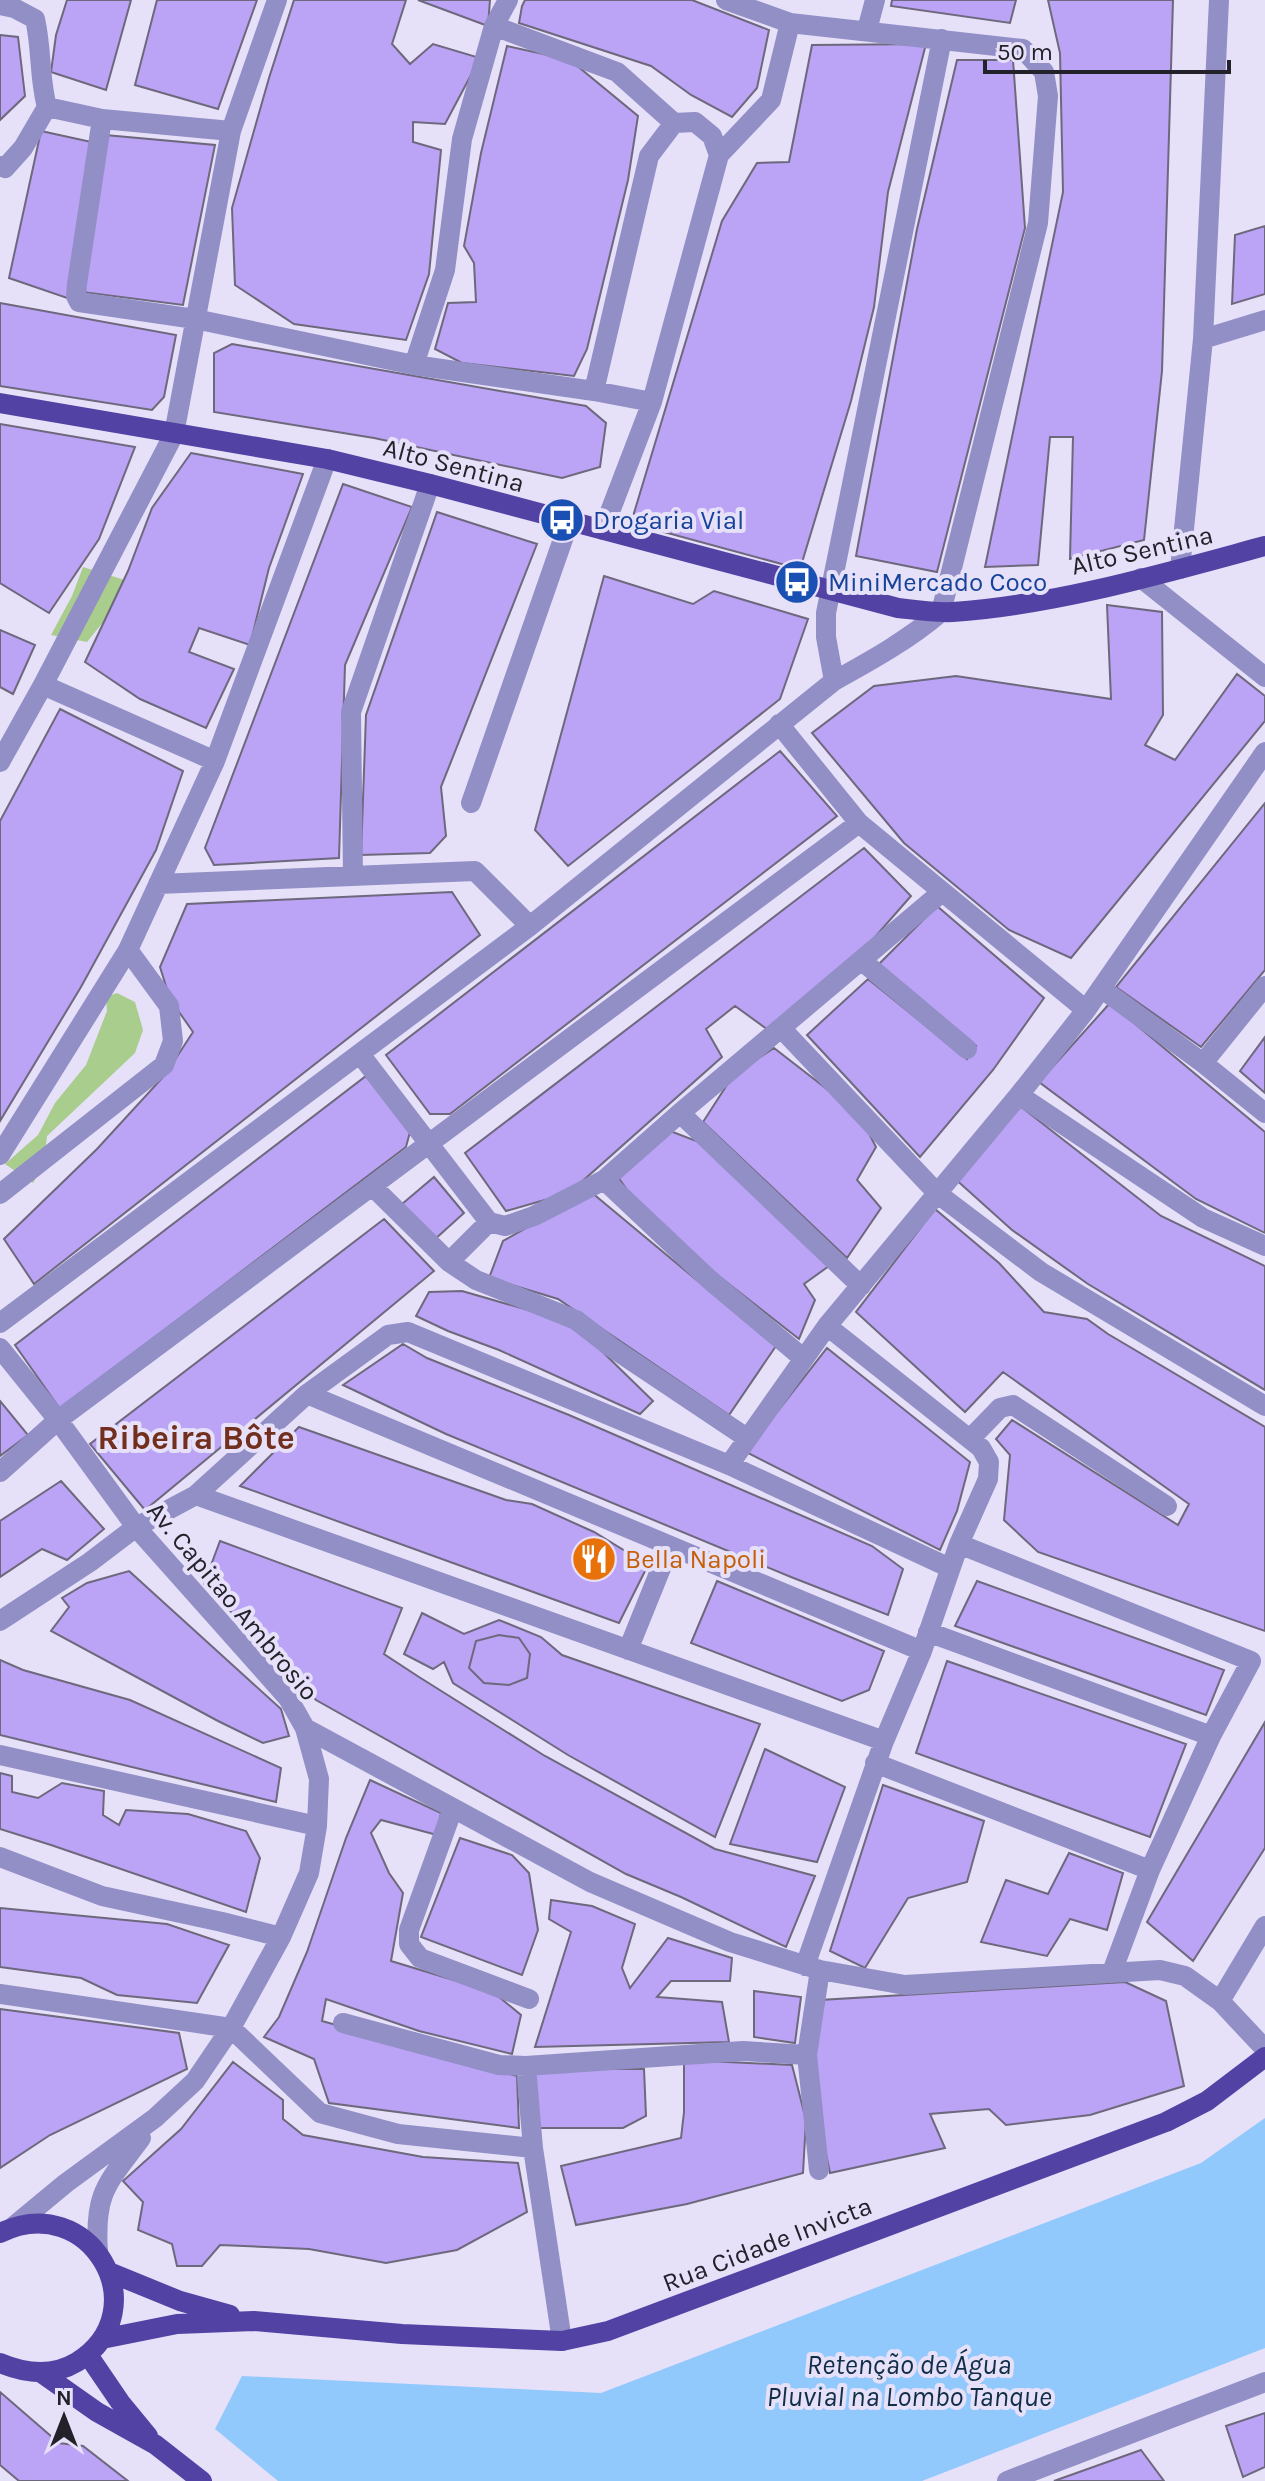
<svg xmlns="http://www.w3.org/2000/svg" width="1265" height="2481" font-family="Karla,sans-serif">
<rect width="100%" height="100%" fill="#e6e0f9"/>
<path fill="#a9cd8c" d="M83,567L128,581L112,611L87,642L51,635L72,596Z
M117,993L135,1002L143,1030L135,1053L47,1136L44,1163L33,1183L5,1164L38,1135L55,1103L86,1065L107,1011L106,997Z"/>
<path fill="#91c9fd" d="M1265,2118V2348L922,2481H278L215,2429L242,2376L601,2393L1201,2163Z"/>
<path fill="#bba3f6" stroke="#6e687d" stroke-width="2" d="M67,0H131L106,90L51,72L56,35Z
M157,0H257L218,109L135,85Z
M294,0H406L392,44L410,64L433,44L480,58L445,124L413,122V142L441,150L429,274L406,340L294,324L235,285L232,208L269,78Z
M418,0H490L488,26Z
M525,0H692L769,30L757,88L732,117L691,95L651,66L519,23L522,6Z
M892,0H1016L1010,23L891,6Z
M1048,0H1173L1162,371L1144,540L1070,559L1073,437H1050L1038,565L985,567L1063,192L1060,53Z
M0,35L18,37L25,96L0,120Z
M926,44L888,192L874,307L851,401L800,569L631,523L722,221L757,163L789,162L812,45Z
M507,46L570,60L638,116L628,180L587,349L574,376L462,363L435,349L448,303L476,302L474,263L464,246L481,153Z
M957,60H1013L1025,228L937,572L856,556L917,229Z
M41,131L96,143L70,299L9,278Z
M105,135L215,145L183,305L82,292Z
M1265,226V294L1232,304L1235,235Z
M0,303L176,335L164,397L152,410L0,386Z
M232,344L586,406L606,423L600,467L562,478L374,438L214,412V353Z
M0,424L135,447L99,539L49,613L0,583Z
M191,453L303,474L269,568L250,645L199,628L189,652L234,669L206,728L140,699L85,662L128,571L152,508Z
M343,484L412,507L345,665L339,858L214,865L205,848Z
M437,512L537,544L441,787L446,836L430,853L361,855L366,715Z
M604,576L693,604L714,591L808,619L780,699L568,866L535,830Z
M1107,605L1162,612L1163,715L1145,745L1175,760L1237,674L1265,696V721L1071,958L1009,930L904,843L812,733L874,686L956,676L1111,699Z
M0,630L35,645L13,694L0,687Z
M60,709L183,771L156,850L81,987L0,1121V821Z
M780,751L837,816L450,1114H430L386,1055Z
M1265,803V970L1201,1047L1116,987Z
M864,848L911,896L861,953L771,1032L735,1006L706,1029L722,1057L569,1193L506,1211L465,1153Z
M452,892L480,935L34,1284L4,1239L97,1149L165,1075L193,1032L170,999L160,967L187,904Z
M937,906L1044,998L993,1070L920,1157L807,1035L868,979L967,1059L976,1046L876,967Z
M1110,1003L1265,1132V1233L1196,1199L1039,1082Z
M1265,1037V1093L1240,1071Z
M774,1048L859,1114L876,1147L857,1180L881,1208L847,1258L703,1122L734,1074Z
M366,1076L410,1132L406,1147L60,1409L15,1345Z
M1020,1106L1161,1216L1265,1266V1390L1088,1284L1012,1230L953,1177Z
M665,1129L699,1142L829,1266L804,1284L815,1300L799,1339L711,1270L639,1207L618,1177Z
M434,1177L464,1213L434,1240L402,1204Z
M591,1192L776,1346L729,1415L558,1299L489,1278L503,1241Z
M935,1209L999,1263L1044,1312L1087,1319L1108,1334L1265,1427V1631L1038,1552L1004,1520L1010,1455L996,1439L1012,1420L1178,1525L1189,1504L1003,1372L965,1412L856,1312Z
M384,1219L434,1271L145,1510L90,1444Z
M462,1291L573,1323L653,1401L640,1414L499,1350L448,1331L416,1316L429,1292Z
M403,1344L427,1358L569,1415L872,1546L903,1569L888,1615L791,1577L446,1434L343,1385Z
M827,1348L970,1462L957,1511L940,1550L746,1452Z
M0,1401L28,1435L0,1456Z
M299,1427L506,1500L532,1504L594,1532L648,1565L619,1623L240,1486Z
M61,1481L104,1529L67,1560L42,1549L0,1577V1521Z
M220,1541L402,1608L384,1654L419,1677L545,1756L715,1849L815,1876L786,1947L681,1897L626,1874L316,1700L204,1584Z
M129,1571L281,1709L289,1736L263,1743L218,1721L51,1631L69,1607L62,1598L87,1583Z
M717,1581L884,1651L869,1690L842,1701L691,1643Z
M977,1581L1224,1670L1206,1715L955,1626Z
M422,1613L464,1634L499,1620L541,1637L562,1655L760,1724L715,1837L568,1755L453,1683L444,1662L433,1669L404,1654Z
M499,1635L519,1638L530,1654L527,1678L509,1685L484,1683L469,1668L476,1641Z
M0,1660L23,1670L130,1700L281,1768L276,1802L0,1735Z
M947,1661L1186,1744L1150,1837L916,1753Z
M1265,1722V1848L1193,1961L1147,1922Z
M765,1749L845,1787L817,1862L730,1844Z
M0,1773L12,1776V1792L38,1798L62,1783L104,1791L103,1815L119,1825L126,1810L188,1814L246,1831L260,1858L246,1912L51,1845L0,1829Z
M370,1780L441,1813L437,1835L381,1820L371,1833L389,1873L403,1893L391,1961L493,1992L521,2015L512,2054L419,2031L326,1999L322,2021L517,2076L519,2128L329,2103L314,2059L264,2037L279,2017L307,1952L346,1838Z
M883,1785L984,1821L967,1882L908,1898L865,1968L830,1951Z
M460,1838L512,1855L529,1873L538,1930L522,1975L421,1937Z
M1069,1853L1123,1873L1107,1930L1070,1919L1047,1956L981,1942L1006,1880L1048,1894Z
M551,1900L592,1906L635,1924L622,1968L630,1988L668,1938L732,1958L730,1981H671L657,1997L722,2002L729,2042L535,2047L571,1932L549,1919Z
M0,1908L167,1924L229,1945L197,2003L117,1995L81,1978L0,1967Z
M1125,1982L1166,2001L1184,2086L1090,2115L1006,2125L989,2109L930,2114L945,2148L830,2173L812,2087L820,2000Z
M754,1991L801,1997L795,2043L754,2037Z
M0,2009L179,2033L187,2069L50,2135L0,2168Z
M684,2060L792,2065L806,2120L803,2173L687,2204L576,2225L561,2166L681,2138L684,2112Z
M233,2062L283,2100V2119L303,2135L423,2157L518,2163L527,2212L457,2250L386,2263L309,2249L220,2245L202,2266H177L172,2244L138,2230L143,2202L123,2181L181,2129Z
M534,2069H644L646,2116L623,2128H538Z
M0,2392L59,2443L83,2446L128,2481H19L0,2465Z
M1265,2413V2467L1243,2477L1226,2426Z
M1141,2450L1164,2481H1054Z"/>
<g fill="none" stroke-linecap="round" stroke-linejoin="round">
<path stroke="#918fc5" stroke-width="20" d="M726,0L790,23
M0,5L14,8L35,19C42,49 39,78 47,107L23,148L5,168L0,166
M494,26L617,72L674,123
M867,30L875,0
M47,107L102,119L231,131
M102,119L77,284L76,296L79,302L195,319L414,365L594,391L652,402
M1203,339L1265,320
M414,365L445,270L462,139L494,26L508,0
M594,391L649,156L674,123L695,122L712,136L719,155
M1180,569L1203,339L1219,0
M1141,578L1265,677
M834,681L826,637V613L942,39
M43,685L215,761
M0,762L43,685L174,434L231,131L277,0
M471,803L569,522
M353,876L351,712L430,484
M158,884L475,871L530,926
M861,960L967,1049
M1101,988L1203,1063L1265,1113
M1086,1010L1265,752
M781,1028L938,1194L1041,1272L1265,1406
M360,1054L489,1222L505,1226L534,1216L604,1180L680,1113L942,892
M1203,1063L1265,986
M1019,1095L1203,1218L1265,1246
M680,1113L861,1286
M0,1155L128,950L215,761L327,459
M604,1180L711,1281L803,1358
M372,1186L449,1262L476,1280L576,1320L611,1347L747,1438
M0,1194L164,1065L173,1041L169,1006L128,950
M449,1262L489,1222
M0,1323L530,926L834,681C872,660 908,640 941,612L1038,223L1048,96L1044,72L1023,49L790,23L771,100L719,155L652,402L603,530
M827,1326L981,1448L989,1462L988,1479L959,1544L922,1651
M0,1348L58,1420L136,1527L288,1698L305,1728L319,1779L317,1826L309,1873L281,1937L231,2028L195,2081L155,2118L66,2183L14,2226
M307,1394L922,1651L884,1741L805,1966
M970,1439L1000,1408L1013,1405L1167,1506
M729,1465L827,1326L1019,1095L1086,1010L859,823
M0,1472L58,1420L859,823L779,724
M196,1495L884,1741
M959,1544L1251,1661L1211,1736L1150,1870L1112,1972
M0,1621L90,1562L136,1527L196,1495L307,1394L388,1335L408,1332L729,1465L950,1568
M928,1632L1211,1736
M628,1650L670,1546
M305,1728L590,1882L730,1942L820,1970L905,1985L1160,1970L1185,1976L1220,2001L1265,2049
M0,1755L317,1826
M875,1763L1150,1870
M453,1808L409,1930V1944L420,1958L529,1999
M0,1857L102,1896L222,1922L281,1937
M0,1994L231,2028L320,2113L398,2134L533,2148L562,2341
M1220,2001L1265,1926
M343,2023L499,2065L526,2066L743,2051L807,2055
M526,2066L533,2148
M819,2170L807,2055L820,1970
M98,2252C94,2192 107,2184 141,2138
M1007,2481L1265,2382"/>
<path stroke="#5242a4" stroke-width="20" d="M0,403L327,459L430,484L898,608C916,610 935,613 953,612C1056,605 1165,573 1265,546
M0,2233C89,2189 160,2310 77,2362C52,2377 26,2374 0,2363
M109,2272L180,2301L230,2315
M102,2339L177,2324L254,2321L402,2334L562,2341L608,2331L1166,2122L1207,2101L1265,2057
M88,2355L120,2402L148,2436
M43,2374L97,2412L156,2445L202,2481"/>
</g>
<defs>
<g id="bus-disc" transform="scale(2.3)"><circle r="9.5" fill="#1a4fb4" stroke="#e6e0f9"/><path d="M-5-6H5V4H4V6H2V4H-2V6H-4V4H-5ZM-3.5-4V0h7V-4ZM-3.5 1.2v1.5H-2V1.2ZM2 1.2v1.5H3.5V1.2Z" fill="#fff"/></g>
<g id="restaurant-disc" transform="scale(2.3)"><circle r="9.5" fill="#e8710a" stroke="#e6e0f9"/><path d="M-5-6h1v4h1v-4h1v4h1v-4h1v5L-1.5 .5V6h-2V.5L-5-1ZM5-6V6H3V1.5H1.5Q1.5-4 5-6Z" fill="#fff"/></g>
</defs>
<g fill-rule="evenodd">
<use href="#bus-disc" x="562" y="520"/>
<use href="#bus-disc" x="797" y="582"/>
<use href="#restaurant-disc" x="594" y="1559"/>
</g>
<g text-anchor="middle" stroke-width="8" stroke-linejoin="round" paint-order="stroke">
<g font-size="26" fill="#23212a" stroke="#e6e0f9">
<text transform="translate(454 465) rotate(15)" y="9">Alto Sentina</text>
<text transform="translate(1142 550) rotate(-13)" y="9">Alto Sentina</text>
<text transform="translate(233 1601) rotate(50)" y="9">Av. Capitao Ambrosio</text>
<text transform="translate(767 2244) rotate(-21)" y="9">Rua Cidade Invicta</text>
</g>
<g font-size="26" fill="#164399" stroke="#e6e0f9" text-anchor="start">
<text x="593" y="529">Drogaria Vial</text>
<text x="828" y="591">MiniMercado Coco</text>
</g>
<g font-size="26" fill="#c56008" stroke="#e6e0f9" text-anchor="start">
<text x="625" y="1568">Bella Napoli</text>
</g>
<g font-size="28" font-style="italic" fill="#102e48" stroke="#e6e0f9">
<text x="909" y="2374">Retenção de Água<tspan x="909" dy="32">Pluvial na Lombo Tanque</tspan></text>
</g>
<g font-size="34" font-weight="bold" fill="#722f1d" stroke="#e6e0f9">
<text x="196" y="1449">Ribeira Bôte</text>
</g>
</g>
<g transform="translate(64 2417)" stroke="#e6e0f9" stroke-width="6" paint-order="stroke">
<path d="M0-6L14 30L0 20L-14 30Z" fill="#23212a"/>
<text y="-12" font-size="22" font-weight="bold" text-anchor="middle" fill="#23212a">N</text>
</g>
<path d="M985 60v12h244v-12" fill="none" stroke="#23212a" stroke-width="4"/>
<text x="997" y="60" font-size="24" fill="#23212a" stroke="#e6e0f9" stroke-width="6" paint-order="stroke">50 m</text>
</svg>
